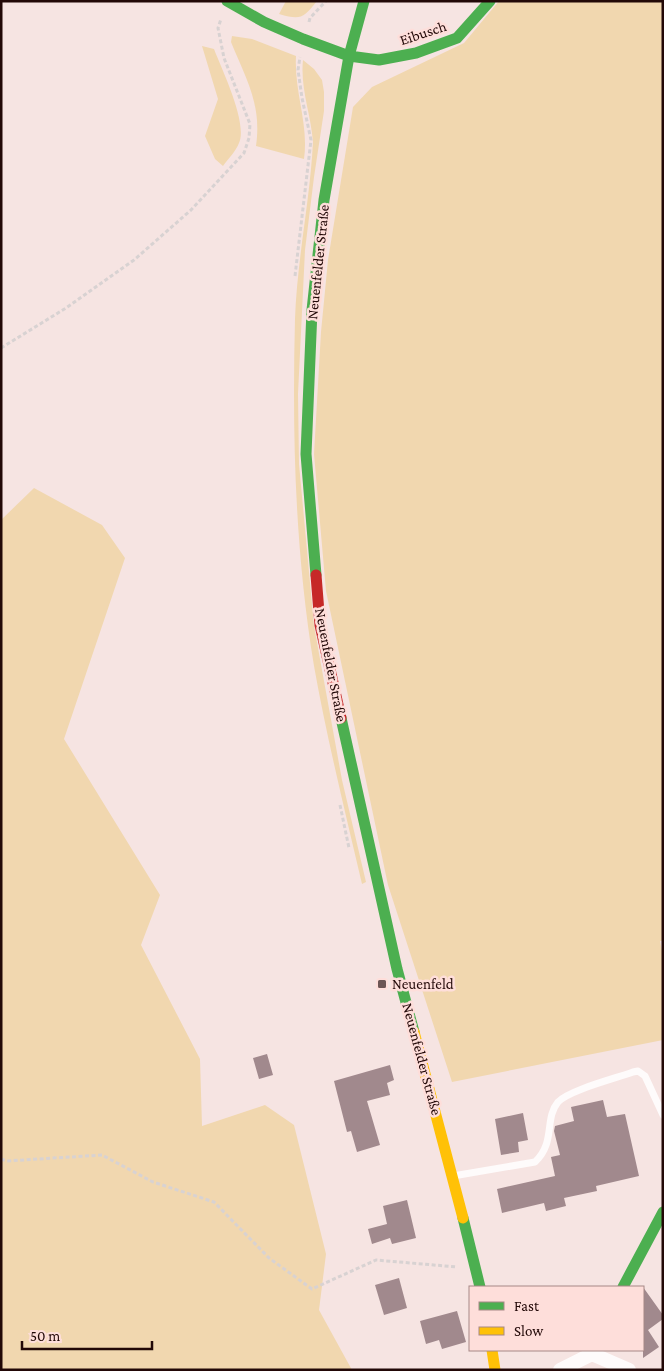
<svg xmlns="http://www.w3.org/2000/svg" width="664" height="1371" font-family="'Crimson Pro',serif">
<rect width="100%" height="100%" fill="#f6e4e2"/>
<path fill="#f1d7af" d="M286,1H317C303,19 300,20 279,14Z
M499,1H663V941H660L663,956V1040L452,1082L388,885L326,591L314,454L321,332L328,260L353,107L372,87L464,43Z
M232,36L252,39L296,56C294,92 309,124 304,159L256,146C262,104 246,79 231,42Z
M202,46L214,49C222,70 248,123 239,143C236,151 228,159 223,166L215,159L205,136L218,99Z
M303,60L314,69L322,80L324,92V111L314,177L305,250L298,394L299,464L314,626L342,780L366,882L362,884C345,811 327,739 314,666C295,551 292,435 295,319C297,260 310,201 313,142C311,114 300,88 303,60Z
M34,488L102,525L125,558L64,739L160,895L141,945L200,1059L202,1126L265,1105L294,1125L326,1254L319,1310L352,1370H1V520Z"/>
<path fill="#a1898d" d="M267,1054L273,1075L259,1079L253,1058Z
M390,1065L394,1080L387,1083L390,1095L367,1101L380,1145L357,1152L351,1131L347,1132L334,1081Z
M603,1100L607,1117L625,1114L639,1176L596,1186L597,1191L564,1198L566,1206L546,1211L544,1203L502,1213L497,1189L555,1176L551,1157L560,1155L554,1131L555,1126L574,1121L571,1107Z
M523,1113L528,1140L518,1142L519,1152L501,1155L495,1119Z
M407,1200L416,1238L392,1244L390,1238L372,1244L368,1229L387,1224L383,1206Z
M399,1278L407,1308L384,1315L375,1285Z
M643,1287L663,1315V1319L648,1330L659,1347L643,1358Z
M457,1311L466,1342L442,1349L439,1340L426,1344L420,1321Z"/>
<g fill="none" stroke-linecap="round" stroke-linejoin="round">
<path stroke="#d8d2d2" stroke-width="3" stroke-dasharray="4 2.5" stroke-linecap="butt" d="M309,22L310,18L326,1
M295,276L311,140L302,98L298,70L300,57
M1,348L66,308L134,260L191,210L244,153L249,138L250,124L224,58L218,28L221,19
M340,805L349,848
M1,1159L7,1161L102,1155L153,1182L214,1202L269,1258L312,1289L376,1260L457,1267"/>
<path stroke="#fefbfb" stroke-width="7" d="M453,1176L535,1162C556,1142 544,1119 558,1102C569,1090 617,1078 633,1072L638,1071L645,1076L663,1115"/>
<path stroke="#fefbfb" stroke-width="14" d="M592,1354L629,1370
M560,1370L592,1354L594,1350"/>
<path stroke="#4caf50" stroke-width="11" d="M227,1L264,22L303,39L349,56L379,60L416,53L457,38L490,1
M316,575L306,454L312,310L324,200L349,56L364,1
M341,718L397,969L414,1032
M463,1218L480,1287
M623,1287L663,1212"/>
<path stroke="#ffc107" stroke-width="11" d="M414,1032L463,1218
M492,1350L495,1370"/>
<path stroke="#c62828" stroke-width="11" d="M316,575L320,625L341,718"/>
</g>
<rect fill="#6c5554" stroke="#fededa" stroke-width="2" x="377" y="979" width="10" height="10" rx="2.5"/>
<g text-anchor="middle" stroke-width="5" stroke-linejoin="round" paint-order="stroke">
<g font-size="15" fill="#220807" stroke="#fededa">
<text transform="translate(423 33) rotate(-18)" y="5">Eibusch</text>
<text transform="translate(318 262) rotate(-84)" y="5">Neuenfelder Straße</text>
<text transform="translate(331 665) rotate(79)" y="5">Neuenfelder Straße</text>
<text transform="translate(422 1059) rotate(75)" y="5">Neuenfelder Straße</text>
</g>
<g font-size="15" fill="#220807" stroke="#fededa" text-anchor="start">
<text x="392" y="989">Neuenfeld</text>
</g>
</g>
<rect width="664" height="1371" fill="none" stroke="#220807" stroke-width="5"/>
<rect x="469" y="1286" width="175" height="65" fill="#fededa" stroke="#a68886"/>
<rect x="479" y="1302" width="25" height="8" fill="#4caf50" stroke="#a68886"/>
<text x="514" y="1311" font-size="15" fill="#220807">Fast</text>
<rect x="479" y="1327" width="25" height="8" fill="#ffc107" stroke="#a68886"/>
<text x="514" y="1336" font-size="15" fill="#220807">Slow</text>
<path d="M22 1341v8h130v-8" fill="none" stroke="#220807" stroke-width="2.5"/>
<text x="30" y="1341" font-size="15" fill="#220807" stroke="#fededa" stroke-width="4" paint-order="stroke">50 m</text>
</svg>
